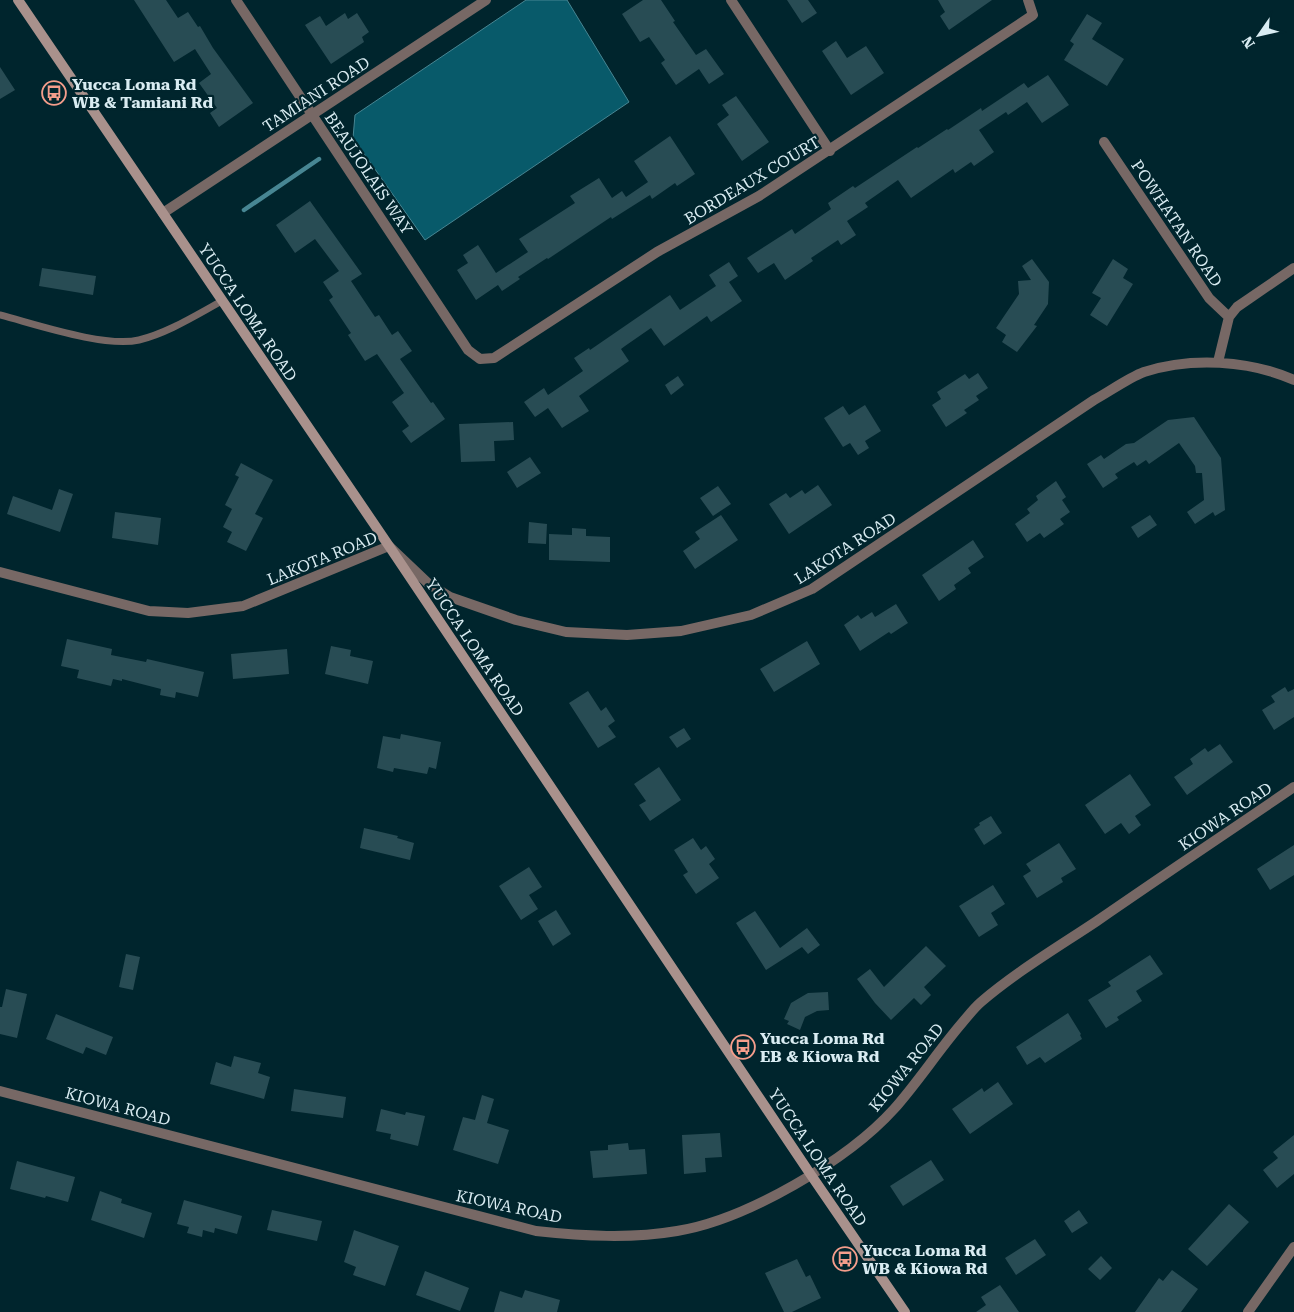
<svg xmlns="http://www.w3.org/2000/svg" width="1294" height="1312" font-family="'Roboto Serif',serif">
<rect width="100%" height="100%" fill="#00252d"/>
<path fill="#085a6a" stroke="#478693" d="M526,0H567L629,102L425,240L353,138L355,115Z"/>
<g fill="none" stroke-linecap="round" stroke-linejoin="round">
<path stroke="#478693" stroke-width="4.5" d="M244,210L319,159"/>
</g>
<path fill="#284c54" d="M134,0H166L178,18L188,12L198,27L200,26L213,48L253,103L219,127L210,113L217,108L199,83L211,74L195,49L174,62Z
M643,0H661L675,21L673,22L696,55L706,49L724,74L709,84L699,69L676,85L661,63L665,60L649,37L640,42L622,14Z
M787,0H808L817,13L802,23Z
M938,0H992L949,30L940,16L945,12Z
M345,13L348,19L357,13L369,32L362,37L364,42L331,64L305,25L320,16L326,26Z
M1087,14L1102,23L1092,39L1124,59L1107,86L1064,60L1074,44L1070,41Z
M836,41L847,58L866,46L884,73L851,95L822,51Z
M0,67L15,90L0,99Z
M1048,75L1069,105L1042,123L1027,102L1008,115L1006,112L979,130L994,152L974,166L971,162L955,173L953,169L911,198L898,180L865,203L868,207L847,221L856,235L841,245L838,240L811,258L813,261L785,280L774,263L758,273L747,258L792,229L795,234L831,209L828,203L853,186L855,188L917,147L918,148L947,129L948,130L981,108L982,111L1024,83L1028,88Z
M736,96L769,142L742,161L717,124L729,115L722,105Z
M670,136L695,174L677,186L675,183L652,199L650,195L612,219L611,217L548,259L547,258L518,277L520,279L502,291L498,285L476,300L457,270L468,263L463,255L478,245L496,273L528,252L519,239L575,203L570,196L599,178L612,198L622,191L626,197L648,182L634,161Z
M310,201L362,274L351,281L375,317L379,315L392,335L398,331L412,351L400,359L431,403L433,402L445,419L411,443L402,431L409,426L392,402L404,393L377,354L365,361L348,335L351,333L329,300L333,297L323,282L339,271L315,239L295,253L276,225Z
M1032,259L1049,282L1048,304L1034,325L1037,326L1017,352L1002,342L1006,335L996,328L1019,294L1018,281L1031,280L1022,266Z
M1113,259L1128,269L1123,278L1133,284L1107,326L1090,315L1101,298L1092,293Z
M729,262L738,276L729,282L742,301L711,322L707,316L664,346L651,328L625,346L621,349L629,361L579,396L589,411L562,428L548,408L535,417L524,402L544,388L548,395L583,371L574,358L589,348L590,350L670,295L680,310L716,286L709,275Z
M42,268L96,276L93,295L39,286Z
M978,373L988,388L976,396L979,400L964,410L967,413L946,427L932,405L941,399L937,392L965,374L969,379Z
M678,376L684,385L671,395L665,385Z
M865,405L881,431L865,441L869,448L858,455L850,443L843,447L824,418L843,406L849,415Z
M1194,417L1221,458L1225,510L1215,516L1213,512L1195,524L1187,512L1204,500L1202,473H1196L1195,466L1179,443L1149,464L1146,460L1137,466L1134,462L1115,474L1118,478L1103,488L1087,464L1101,455L1104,459L1126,444L1134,443L1168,420Z
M513,422L514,440L494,441L495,461L461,462L459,424Z
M530,457L541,473L517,488L507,472Z
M241,463L273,480L255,514L263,518L246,551L227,542L232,532L223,527L232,509L225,505L239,477L235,475Z
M1056,481L1066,497L1062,500L1070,512L1060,519L1064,524L1044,538L1040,533L1027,542L1015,524L1030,513L1027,509L1038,500L1036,496Z
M818,485L832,505L789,534L769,504L786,493L790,498L802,490L805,494Z
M718,486L731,504L713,516L700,498Z
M59,489L73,494L60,532L7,514L13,496L52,510Z
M115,512L161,518L158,545L112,538Z
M721,515L738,540L695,569L683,551L700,539L695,532Z
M1150,515L1157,525L1138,538L1131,527Z
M529,522L547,524L546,544L528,543Z
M572,528L586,529V536L610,537V562L549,560V534L572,535Z
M973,540L984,557L968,568L971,573L954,585L956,589L939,601L922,575Z
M896,604L908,623L891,634L889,632L860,651L844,625L858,615L861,619L872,612L875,617Z
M67,639L112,649L111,655L146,662L147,659L204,672L198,697L176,692L175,698L160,695L161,689L122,679V681L113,679L111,686L77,678L79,670L61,666Z
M807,641L820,664L774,692L760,669Z
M331,646L351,650L350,656L373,661L368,684L325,674Z
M287,649L289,674L233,679L231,654Z
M1285,687L1288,692L1294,689V717L1274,730L1262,710L1275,702L1271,696Z
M588,691L601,711L606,707L615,721L608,726L616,737L598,748L569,703Z
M684,728L691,739L677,748L669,737Z
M401,734L441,742L436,769L429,767L427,774L394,768L393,772L377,768L383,736L400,739Z
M1220,744L1233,762L1187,795L1174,777L1193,764L1190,759L1205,748L1208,752Z
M659,767L681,800L650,821L639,805L646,801L634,784Z
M1130,774L1151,805L1135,816L1141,825L1129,834L1121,823L1105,834L1085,805Z
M991,816L1002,833L984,845L974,829L980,825L979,823Z
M364,828L398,836L397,838L414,843L410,860L360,848Z
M693,838L701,850L706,846L715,859L709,864L719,878L696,894L683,875L688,872L674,850Z
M1059,843L1076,869L1061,878L1063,882L1037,898L1023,876L1031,871L1026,864Z
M1294,845V875L1270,890L1257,869Z
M529,867L542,887L529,895L538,909L521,920L499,886Z
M993,885L1005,904L991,913L998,925L979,937L959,906Z
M556,910L571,934L553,946L538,921Z
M755,911L780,948L807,928L820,945L808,954L802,947L766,970L736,923Z
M926,946L946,966L924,987L931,995L921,1005L914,998L891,1020L875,1003L857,979L870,969L884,987Z
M126,954L140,957L133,990L119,987Z
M1150,955L1163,974L1136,991L1142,1001L1117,1017L1119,1020L1106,1028L1088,1000L1111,986L1108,982Z
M6,989L27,994L17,1038L0,1034V1007H2Z
M828,992L829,1010L817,1011L805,1017L800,1030L787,1024L789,1021L784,1019L791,1003L808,993Z
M1068,1013L1081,1034L1080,1035L1082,1039L1045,1063L1040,1057L1027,1065L1016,1047Z
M56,1014L113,1037L106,1055L86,1047L83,1054L46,1039Z
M234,1056L261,1063L258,1073L270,1077L264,1099L210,1084L216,1062L231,1067Z
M998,1082L1013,1104L970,1134L952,1109L982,1088L984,1092Z
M294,1089L346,1097L343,1118L291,1111Z
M482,1095L494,1099L487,1123L509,1130L498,1164L453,1150L463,1117L475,1120Z
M381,1109L405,1115L406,1112L425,1116L418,1146L390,1139L391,1134L376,1131Z
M720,1133L722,1157L705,1158L706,1172L684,1174L682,1135Z
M1294,1135V1174L1277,1188L1263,1170L1278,1158L1273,1152Z
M628,1143L629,1150L645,1149L647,1174L593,1178L590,1151L608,1150V1145Z
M931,1160L944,1180L903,1206L890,1186Z
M17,1161L75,1177L68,1202L46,1196L45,1198L10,1189Z
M100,1191L122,1199L121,1203L152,1213L144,1238L91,1220Z
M184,1200L242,1216L237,1234L215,1228L214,1233L203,1230L202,1237L187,1233L189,1227L177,1224Z
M1229,1204L1249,1222L1207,1266L1188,1249Z
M272,1210L322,1221L317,1241L267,1230Z
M1079,1210L1088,1223L1072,1233L1064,1221Z
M354,1230L399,1246L385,1286L353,1275L356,1267L344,1262Z
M1035,1239L1046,1255L1016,1275L1005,1258Z
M1101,1256L1112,1268L1100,1280L1088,1269Z
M797,1259L806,1277L810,1275L821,1298L792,1312H784L765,1273Z
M1172,1270L1198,1289L1181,1312H1135L1159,1278L1163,1281Z
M425,1271L469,1288L460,1311L416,1295Z
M1000,1285L1019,1312H976L986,1305L981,1297Z
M525,1290L560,1300L557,1312H494L500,1291L522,1298Z"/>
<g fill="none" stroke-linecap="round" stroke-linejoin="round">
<path stroke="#776865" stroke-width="7" d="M0,315C35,324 105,348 139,340C168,333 196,315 222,301"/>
<path stroke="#776865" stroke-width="10" d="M236,0L468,350L480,359L494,358L657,252L759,196L1033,15L1028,0
M731,0L830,151
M1104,142L1209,298L1229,317
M163,213L486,0
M1218,362L1229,317L1237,307L1294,268
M0,572L149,611L188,613L243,606L389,546L429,584L450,597L516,620L566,632L627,635L681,631L751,615L812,589L1094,400C1109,392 1128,378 1144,372C1191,357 1249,360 1294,380
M1248,1312L1294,1247"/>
<path stroke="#776865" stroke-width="10" d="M0,1091L536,1231C583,1236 630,1239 677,1231C746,1220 848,1160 894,1109C918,1082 938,1051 962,1023C968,1016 974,1008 981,1002C1016,972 1058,947 1097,921C1162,876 1228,832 1294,787"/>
<path stroke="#a9918c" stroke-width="10" d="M18,0L389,546L811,1175L905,1312"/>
</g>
<defs>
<g id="bus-ring" transform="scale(1.25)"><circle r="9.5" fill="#00252d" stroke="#f49d8b" stroke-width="1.5"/><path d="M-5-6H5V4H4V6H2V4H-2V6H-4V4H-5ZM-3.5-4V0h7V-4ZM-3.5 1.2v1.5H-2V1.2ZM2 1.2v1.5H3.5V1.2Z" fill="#f49d8b"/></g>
</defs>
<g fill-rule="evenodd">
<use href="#bus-ring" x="54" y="93"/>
<use href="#bus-ring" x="743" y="1047"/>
<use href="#bus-ring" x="845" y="1259"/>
</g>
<g text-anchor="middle" stroke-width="4.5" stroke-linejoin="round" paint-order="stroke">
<g font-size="16" font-weight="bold" fill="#d9ecf2" stroke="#00252d" text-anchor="start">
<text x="72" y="90">Yucca Loma Rd<tspan x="72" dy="18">WB &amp; Tamiani Rd</tspan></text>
<text x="760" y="1044">Yucca Loma Rd<tspan x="760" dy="18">EB &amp; Kiowa Rd</tspan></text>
<text x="862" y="1256">Yucca Loma Rd<tspan x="862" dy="18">WB &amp; Kiowa Rd</tspan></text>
</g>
<g font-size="16" fill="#d9ecf2" stroke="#00252d">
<text transform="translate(316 94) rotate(-33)" y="6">TAMIANI ROAD</text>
<text transform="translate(369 173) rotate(56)" y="6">BEAUJOLAIS WAY</text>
<text transform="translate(752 180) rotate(-31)" y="6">BORDEAUX COURT</text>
<text transform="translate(1177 223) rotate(56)" y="6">POWHATAN ROAD</text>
<text transform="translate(248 312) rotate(56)" y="6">YUCCA LOMA ROAD</text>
<text transform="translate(845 548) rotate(-33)" y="6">LAKOTA ROAD</text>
<text transform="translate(322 558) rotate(-22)" y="6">LAKOTA ROAD</text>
<text transform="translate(475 647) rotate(56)" y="6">YUCCA LOMA ROAD</text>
<text transform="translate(1225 816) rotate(-34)" y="6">KIOWA ROAD</text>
<text transform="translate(906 1067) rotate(-51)" y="6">KIOWA ROAD</text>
<text transform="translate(118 1106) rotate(15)" y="6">KIOWA ROAD</text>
<text transform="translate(818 1157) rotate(56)" y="6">YUCCA LOMA ROAD</text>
<text transform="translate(509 1206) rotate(12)" y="6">KIOWA ROAD</text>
</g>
</g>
<g transform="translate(1259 35) rotate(236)" stroke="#00252d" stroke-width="4" paint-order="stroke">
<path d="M0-4L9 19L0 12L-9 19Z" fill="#d9ecf2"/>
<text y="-8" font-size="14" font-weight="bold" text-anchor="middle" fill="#d9ecf2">N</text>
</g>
</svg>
